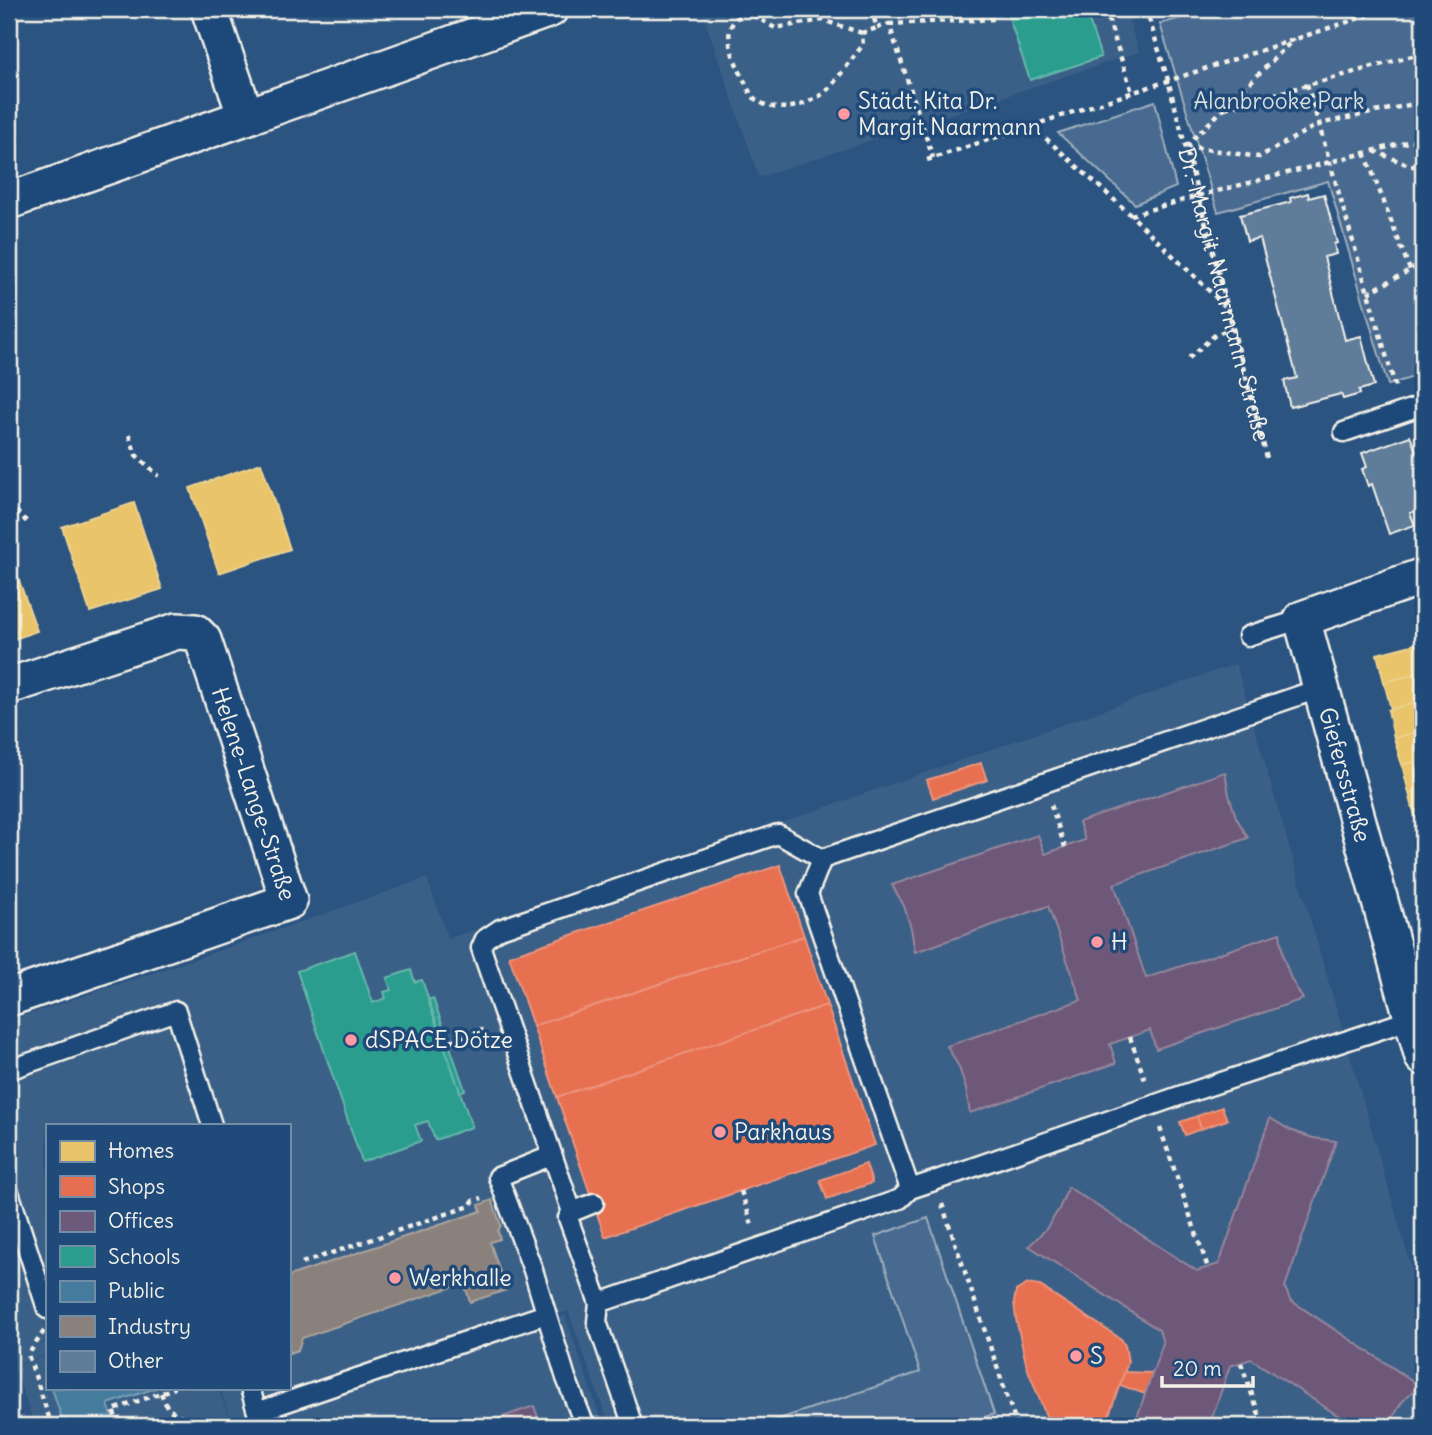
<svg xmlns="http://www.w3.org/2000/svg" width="1432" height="1435" font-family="Delius,sans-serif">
<rect width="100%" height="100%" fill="#2c5481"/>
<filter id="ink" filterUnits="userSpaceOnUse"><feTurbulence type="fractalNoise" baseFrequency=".0143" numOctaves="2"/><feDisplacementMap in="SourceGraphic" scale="14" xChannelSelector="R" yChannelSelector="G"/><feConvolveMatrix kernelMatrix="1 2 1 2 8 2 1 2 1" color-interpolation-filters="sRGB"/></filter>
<g filter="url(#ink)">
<path fill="#3b6088" d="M707,9H1125L1139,52L759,177L702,11Z
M1236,664L1423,1307V1426H610L568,1311L233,1426L220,1388H289V1125H47V1355L14,1366L9,1348V1021L195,959L427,878L448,939Z
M565,1315L603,1426H236Z
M47,1356V1388H218L232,1426H35L14,1367Z"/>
<path fill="#496b90" stroke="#9eaebc" stroke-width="2" d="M1212,9H1423V374L1388,385L1328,181L1218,212L1160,24Z
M1155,101L1176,187L1135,204L1058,133Z
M928,1218L994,1414L958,1426H758L920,1372L875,1236Z"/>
<path fill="#e9c46a" stroke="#ecd290" stroke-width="2" d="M261,463L290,549L219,573L190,488Z
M134,503L162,589L90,612L62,527Z
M11,558L37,631L9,641V559Z
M1423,642V672L1384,682L1377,654Z
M1423,672V701L1388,710L1391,709L1384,682Z
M1423,701V730L1394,738L1388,710Z
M1423,730V759L1402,765L1394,738Z
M1423,759V789L1409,793L1402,765Z
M1423,789V818L1416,820L1409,793Z"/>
<path fill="#e76f51" stroke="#eb967e" stroke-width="2" d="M981,763L987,780L933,798L927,780Z
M780,865L804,936L533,1026L509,956Z
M804,936L827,1005L557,1097L533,1026Z
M827,1005L875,1145L605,1237L557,1097Z
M1222,1107L1227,1120L1201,1129L1197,1116Z
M1197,1116L1201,1129L1185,1135L1180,1122Z
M866,1164L872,1183L827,1199L820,1180Z
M1028,1284L1040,1286L1121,1339L1125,1345L1128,1362L1105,1426H1050L1027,1367L1016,1319L1014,1302L1016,1291Z
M1124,1372L1153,1373L1145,1394L1120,1385Z"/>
<path fill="#6d597a" stroke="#96879b" stroke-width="2" d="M1225,772L1229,795L1236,817L1248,838L1114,884L1146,978L1280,933L1283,956L1291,979L1303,999L1156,1049L1150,1030L1110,1044L1116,1063L970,1113L966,1089L959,1067L947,1046L1081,1000L1048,906L915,952L911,928L904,906L892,885L1038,835L1045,854L1085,840L1079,822Z
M1270,1118L1290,1130L1313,1138L1336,1141L1285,1287L1290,1300L1419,1385L1402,1402L1388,1426H1354L1251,1359L1230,1366L1209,1426H1134L1163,1343L1159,1330L1029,1246L1046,1229L1059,1209L1068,1187L1197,1271L1219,1264Z
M534,1406L541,1426H477Z"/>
<path fill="#2a9d8f" stroke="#67b6aa" stroke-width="2" d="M1006,9H1085L1101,57L1030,80Z
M355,951L373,1003L386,998L384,992L391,990L387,978L411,970L415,982L422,980L472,1127L435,1140L428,1121L415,1125L421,1141L362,1162L297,971Z
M433,998L465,1090L460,1092L428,1000Z"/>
<path fill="#457b9d" stroke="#7a9eb4" stroke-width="2" d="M52,1388H156L108,1404L115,1426H69L66,1418L62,1419Z"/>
<path fill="#8a817c" stroke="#aaa39c" stroke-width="2" d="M492,1200L501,1225L498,1231L500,1239L490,1242L506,1290L470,1302L464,1283L302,1338L298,1350L289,1353V1276L481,1211L479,1205Z"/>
<path fill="#5e7b9a" stroke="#f4f1e8" stroke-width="2" d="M1308,193L1309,198L1324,194L1337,243L1334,244L1336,254L1324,257L1345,340L1361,336L1374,386L1359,390L1360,394L1343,399L1341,394L1290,407L1284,381L1297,378L1260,238L1247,241L1240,215L1291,202L1290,198Z
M1410,436L1416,451L1423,449V508L1410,513L1415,525L1389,534L1372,484L1368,486L1362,469L1367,467L1362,453Z"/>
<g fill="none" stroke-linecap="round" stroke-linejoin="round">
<g stroke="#f4f1e8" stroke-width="23">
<path id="service" d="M1344,432L1423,405
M1248,636L1302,619
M9,1070L176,1011L212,1125
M551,1156L498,1177L533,1270L566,1378L585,1426
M910,1189L808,894L822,859L1321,688
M9,1192L47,1309
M594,1203L572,1212L568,1218L599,1303L597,1322L633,1426
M572,1212L481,948L485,939L500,929L778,834L822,859
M599,1303L900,1199L910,1189L934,1181L1182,1095L1412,1019
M250,1388L257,1412
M262,1426L257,1412L546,1314"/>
</g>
<g stroke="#f4f1e8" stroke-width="40">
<g id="minor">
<path d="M209,9L246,117"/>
<path d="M9,201L550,9"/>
<path id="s2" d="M1423,576L1302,619L1423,1057"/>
<path id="s3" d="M9,686L177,631L195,632L203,640L289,901L9,998"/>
</g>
</g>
<g stroke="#f4f1e8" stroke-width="4.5" stroke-dasharray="5 5" stroke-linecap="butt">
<path d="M871,9L877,28L889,24L933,158"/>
<path d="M1105,9L1132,92"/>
<path id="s1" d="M1146,9L1168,80L1267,458"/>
<path d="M1413,9L1423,25"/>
<path d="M889,24L994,19"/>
<path d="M862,33L822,20L775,28L748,12C710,25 740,69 751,95C770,115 799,109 821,95C832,88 853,57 863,45L862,33L877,28"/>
<path d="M1307,84L1396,389"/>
<path d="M1225,108L1423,53"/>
<path d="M1031,125L1131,215L1228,309"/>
<path d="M1186,146L1259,157L1319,124L1423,102"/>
<path d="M1186,146L1294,39"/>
<path d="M1374,151L1411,166H1423"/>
<path d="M1365,153L1410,270"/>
<path d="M927,160L1387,9"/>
<path d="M1131,215L1198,196L1423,138"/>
<path d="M1368,293L1423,263"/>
<path d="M1189,358L1215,335L1232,328"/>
<path d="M129,435L136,455L159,476"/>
<path d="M9,504L30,525"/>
<path d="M1051,805L1065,847"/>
<path d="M1130,1037L1146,1083"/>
<path d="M450,1041L485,1029"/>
<path d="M1160,1128L1208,1268"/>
<path d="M741,1191L752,1225"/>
<path d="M942,1204L1017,1426"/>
<path d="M302,1263L470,1206L473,1201L482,1198"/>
<path d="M44,1331L28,1355L52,1426"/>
<path d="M1241,1363L1263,1426"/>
<path d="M161,1393L168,1409L185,1418L190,1426"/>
<path d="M119,1426L113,1410L175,1388"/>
<path d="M216,1426L235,1420"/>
</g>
<use href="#service" stroke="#1f4a7a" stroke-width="18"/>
<use href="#minor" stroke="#1f4a7a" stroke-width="35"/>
</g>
</g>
<g fill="#ff9aa2" stroke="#1f4a7a" stroke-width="2.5">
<circle cx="844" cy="114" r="7"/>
<circle cx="1097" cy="942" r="7"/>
<circle cx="351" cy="1040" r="7"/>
<circle cx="720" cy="1132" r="7"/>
<circle cx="395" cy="1278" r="7"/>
<circle cx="1076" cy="1356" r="7"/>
</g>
<g text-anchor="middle" stroke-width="7" stroke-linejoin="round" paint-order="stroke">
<g font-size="23" fill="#f4f1e8" stroke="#1f4a7a" text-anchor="start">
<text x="858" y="109">Städt. Kita Dr.<tspan x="858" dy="26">Margit Naarmann</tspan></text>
<text x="1111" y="950">H</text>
<text x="365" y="1048">dSPACE Dötze</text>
<text x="734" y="1140">Parkhaus</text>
<text x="409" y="1286">Werkhalle</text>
<text x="1090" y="1364">S</text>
</g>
<g font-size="23" fill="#dadddb" stroke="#1f4a7a">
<text x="1279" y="109">Alanbrooke Park</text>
</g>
<g font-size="23" fill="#f4f1e8" stroke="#1f4a7a">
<text dy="8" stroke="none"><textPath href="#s1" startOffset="296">Dr.-Margit-Naarmann-Straße</textPath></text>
<text dy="8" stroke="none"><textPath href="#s2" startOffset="290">Giefersstraße</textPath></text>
<text dy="8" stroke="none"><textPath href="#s3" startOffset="368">Helene-Lange-Straße</textPath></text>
</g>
</g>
<rect width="1432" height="1435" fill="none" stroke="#1f4a7a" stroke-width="35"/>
<rect x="18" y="18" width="1397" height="1400" fill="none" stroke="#f4f1e8" stroke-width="2.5" filter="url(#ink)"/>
<rect x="46" y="1124" width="245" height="266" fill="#1f4a7a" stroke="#748da6" stroke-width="2"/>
<rect x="60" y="1141" width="35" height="21" fill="#e9c46a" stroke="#748da6" stroke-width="2"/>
<text x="108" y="1158" font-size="21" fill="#f4f1e8">Homes</text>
<rect x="60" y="1176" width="35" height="21" fill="#e76f51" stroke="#748da6" stroke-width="2"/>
<text x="108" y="1194" font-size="21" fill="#f4f1e8">Shops</text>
<rect x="60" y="1211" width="35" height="21" fill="#6d597a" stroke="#748da6" stroke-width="2"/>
<text x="108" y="1228" font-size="21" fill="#f4f1e8">Offices</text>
<rect x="60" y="1246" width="35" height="21" fill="#2a9d8f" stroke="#748da6" stroke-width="2"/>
<text x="108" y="1264" font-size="21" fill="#f4f1e8">Schools</text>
<rect x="60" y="1281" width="35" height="21" fill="#457b9d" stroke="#748da6" stroke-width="2"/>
<text x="108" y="1298" font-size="21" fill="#f4f1e8">Public</text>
<rect x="60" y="1316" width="35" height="21" fill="#8a817c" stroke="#748da6" stroke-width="2"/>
<text x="108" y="1334" font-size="21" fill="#f4f1e8">Industry</text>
<rect x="60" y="1351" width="35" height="21" fill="#5e7b9a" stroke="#748da6" stroke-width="2"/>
<text x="108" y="1368" font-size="21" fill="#f4f1e8">Other</text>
<path d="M1162 1376v10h91v-10" fill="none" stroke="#f4f1e8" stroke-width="3.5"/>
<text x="1173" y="1376" font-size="21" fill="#f4f1e8" stroke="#1f4a7a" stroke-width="5" paint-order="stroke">20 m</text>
</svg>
